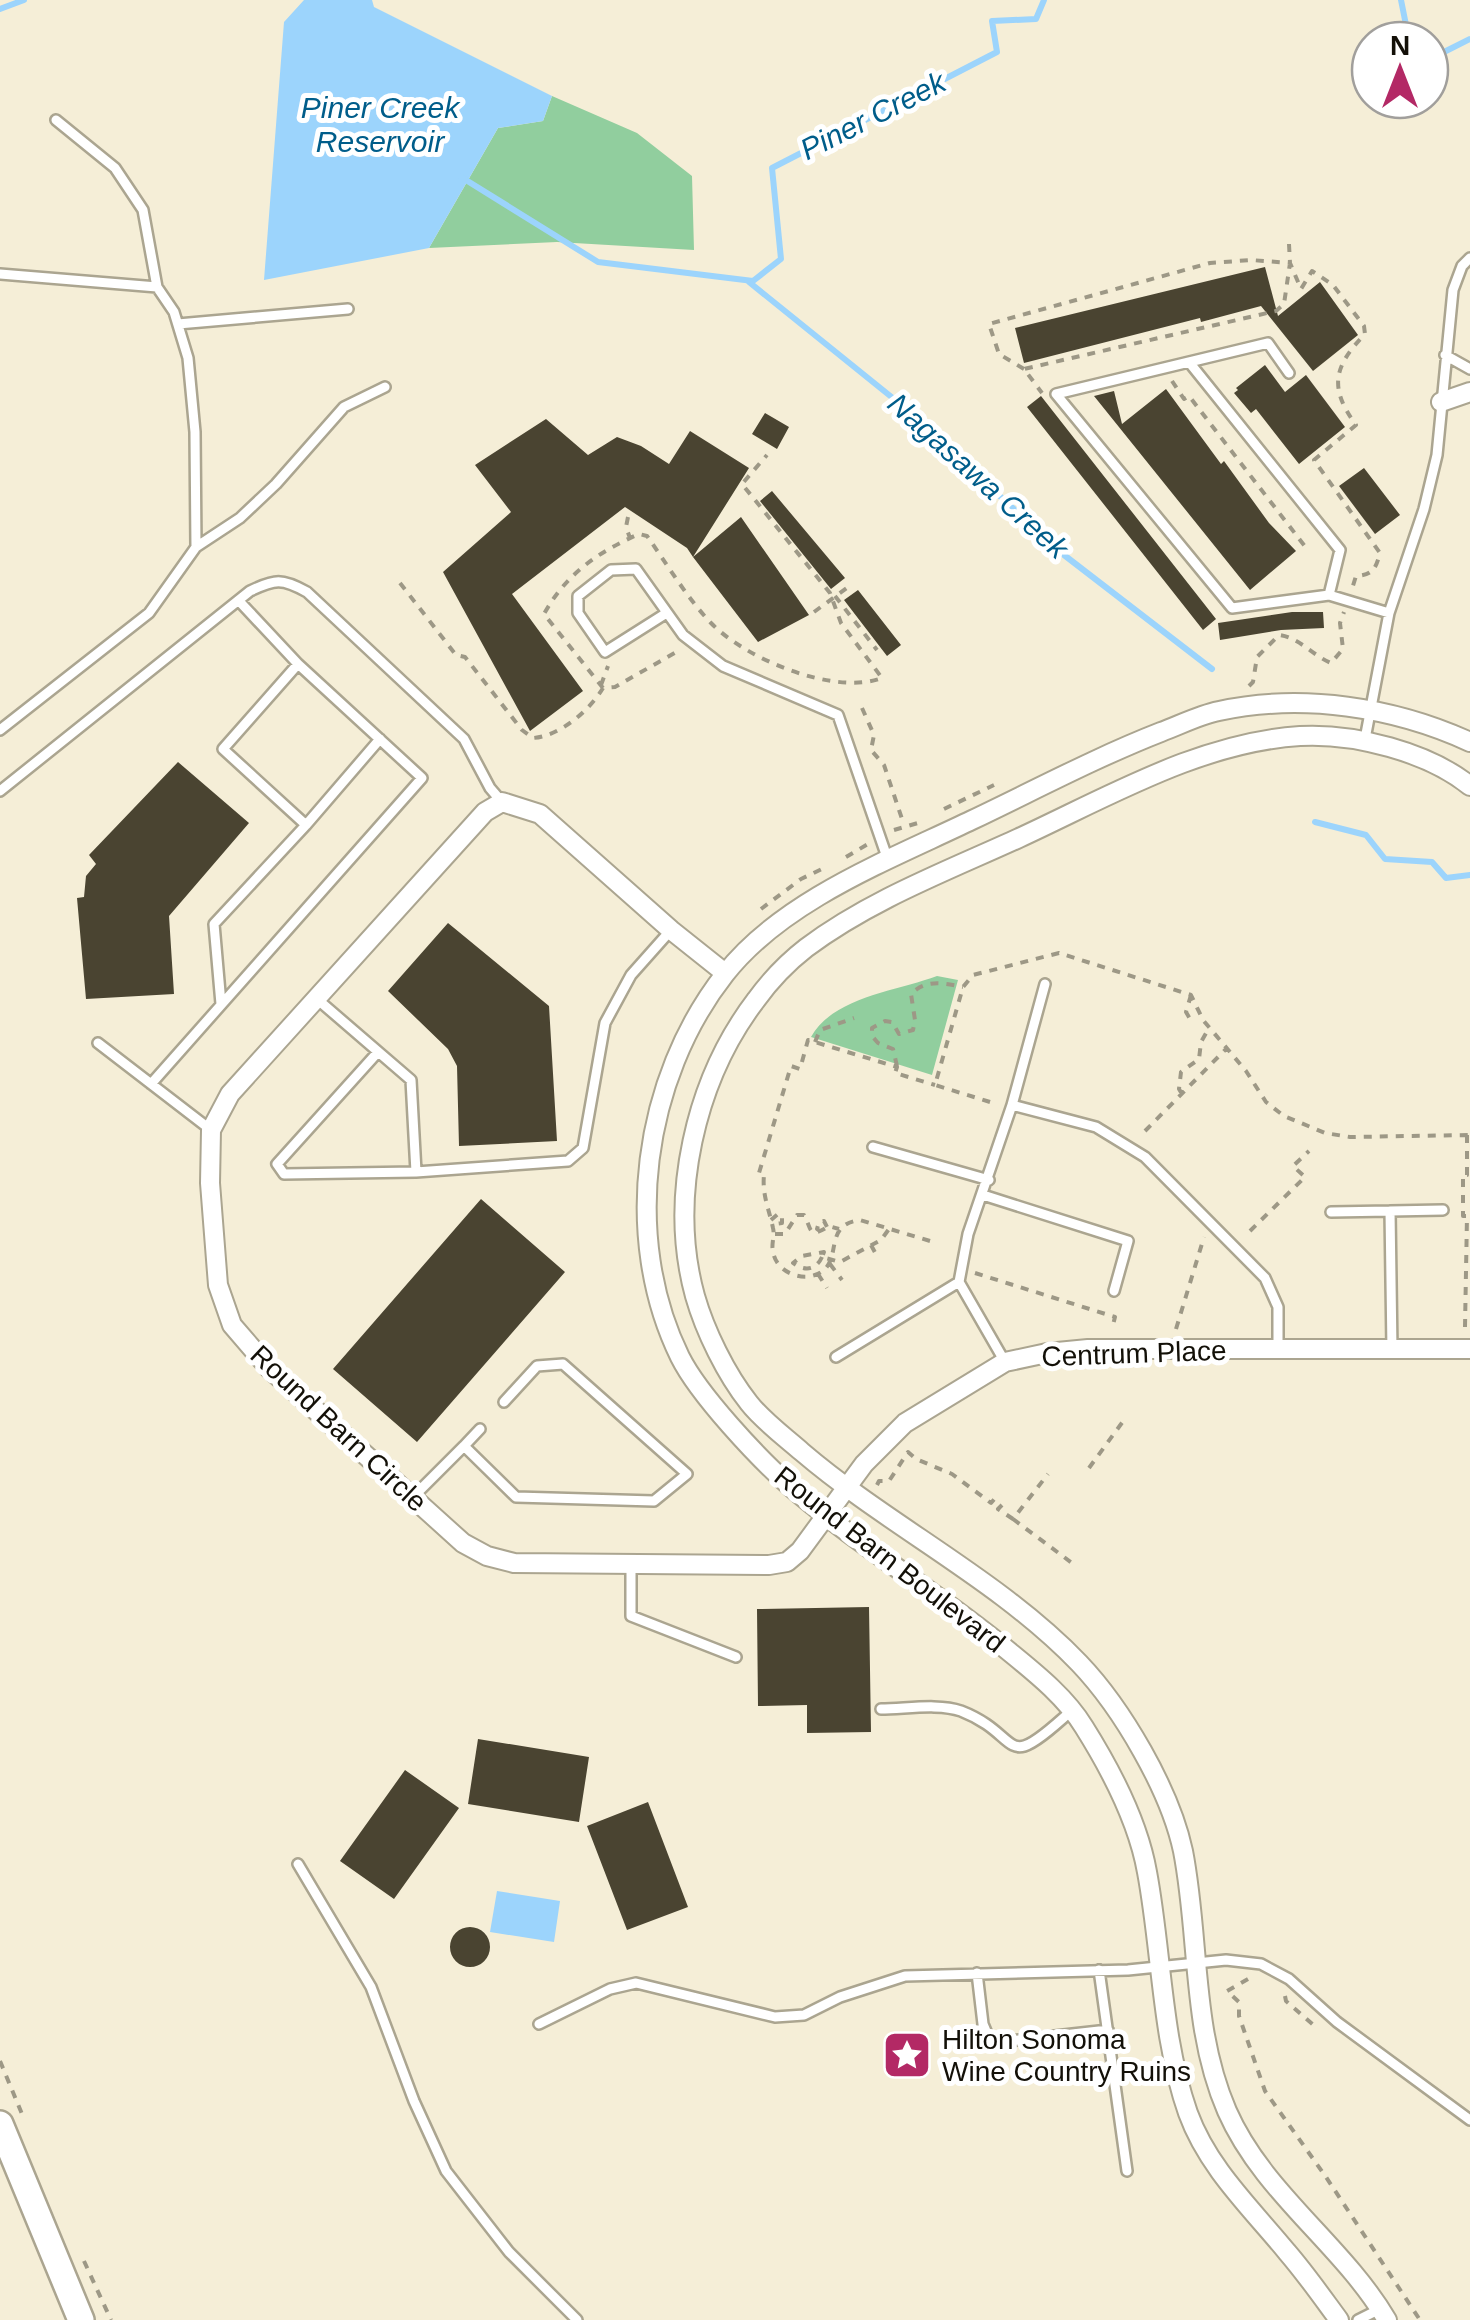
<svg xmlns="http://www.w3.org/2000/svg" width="1470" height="2320" font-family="Arial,sans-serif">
<rect width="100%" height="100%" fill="#f5eed7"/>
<path fill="#91ce9e" d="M552,96L637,133L692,176L694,250L557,242L429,248L498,128L543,121Z
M937,976L958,980L932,1075L811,1037C833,997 897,991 937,976Z"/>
<path fill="#9cd4fc" d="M304,0H372L374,7L552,96L543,121L498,128L429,248L264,280L284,22Z
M497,1891L560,1901L554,1942L490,1932Z"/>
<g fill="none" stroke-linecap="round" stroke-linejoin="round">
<path stroke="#9cd4fc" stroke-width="6" d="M1401,0L1409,40
M0,9L24,0
M1430,51L1444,52L1470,39
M461,177L598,262L753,281L781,259L772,168L997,52L992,21L1036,19L1044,0
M749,282L894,399L1064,555L1212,669
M1315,822L1366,835L1385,859L1432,862L1446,878L1470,875"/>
</g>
<path fill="#4a4431" d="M1265,267L1278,316L1320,282L1358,335L1313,371L1261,306L1201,322L1200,318L1024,363L1015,328Z
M1265,365L1285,392L1306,375L1345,427L1299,464L1256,409L1251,413L1234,393L1238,390L1236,388Z
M1166,389L1221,464L1224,461L1269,523L1296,551L1250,590L1094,396L1114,391L1122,424Z
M1041,396L1216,619L1203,630L1027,407Z
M765,413L789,427L777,449L752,434Z
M546,419L588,455L617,437L641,446L669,464L690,431L749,468L693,557L687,548L625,507L512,594L583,691L530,731L443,572L511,512L475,465Z
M1364,468L1400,515L1375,534L1339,486Z
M772,491L845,578L831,589L760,501Z
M741,517L809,615L758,642L693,557Z
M858,590L901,645L887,656L844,600Z
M1323,612L1324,628L1281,630L1220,640L1218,623L1292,612Z
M178,762L249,823L169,916L174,994L86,999L77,898L84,897L86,876L96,864L89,855Z
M448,923L549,1006L557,1141L459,1146L457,1066L448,1049L388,991Z
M481,1199L565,1272L417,1442L333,1369Z
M869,1607L871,1732L807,1733V1705L758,1706L757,1609Z
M478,1739L589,1757L579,1822L468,1804Z
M405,1770L459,1808L394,1899L340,1861Z
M648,1802L688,1907L627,1930L587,1826Z
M450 1947a20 20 0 1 1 40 0a20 20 0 1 1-40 0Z"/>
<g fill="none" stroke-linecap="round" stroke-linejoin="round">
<g stroke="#aba590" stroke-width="14">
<path id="service" d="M0,274L157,287
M178,324L348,309
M1445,355L1470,369
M1189,362L1340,550L1329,595
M1289,373L1268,343L1056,394L1232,608L1329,595L1389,613
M196,547L240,518L276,484L344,407L385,387
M665,614L605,652L578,613V596L611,570L636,569L683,635L723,666L838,715L888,860
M0,730L149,613L196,547L195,432L188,358L174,312L157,287L143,210L115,168L56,120
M1365,739L1389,613L1424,509L1437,455L1453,290L1462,266L1470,258
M0,791L250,591C275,579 282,578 307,592L464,739L490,788L502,802
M306,825L380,739
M317,999L411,1080L416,1172L284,1174L277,1164L378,1052
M221,1004L214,924L306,825L223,749L298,664
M98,1043L211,1130
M151,1084L422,778L298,664L239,601
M1012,1105L1045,984
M873,1147L989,1180
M416,1172L568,1161L583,1148L605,1023L631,975L671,930
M983,1195L1128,1241L1114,1291
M1331,1212L1390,1211
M1392,1350L1390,1211L1443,1210
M836,1357L959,1282
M1005,1362L959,1282L968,1234L1012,1105L1096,1127L1145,1157L1265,1278L1278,1307V1349
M464,1446L480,1429
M412,1498L464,1446L516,1497L654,1501L687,1474L563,1364L537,1366L504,1402
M631,1564V1616L736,1657
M881,1709C905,1709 939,1703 961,1711C1025,1736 999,1777 1071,1711
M298,1864L371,1987L414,2101L446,2171L509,2252L577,2320
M1099,1970L1127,2171
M977,1973L983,2024L991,2043L1108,2030
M539,2024L610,1989L636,1983L775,2017L804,2015L840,1997L905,1976L1128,1970L1226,1960L1261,1964L1289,1979L1337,2022L1470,2120
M1358,2320L1380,2309"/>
</g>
<g stroke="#aba590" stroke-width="22">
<path id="minor" d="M1441,402L1470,392
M725,973L671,930L540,814L502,802L485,812L230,1094L211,1130L210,1183L218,1285L232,1325L269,1368L463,1543L487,1556L514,1563L769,1565L787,1562L800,1551L864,1464L905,1423L1005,1362L1047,1353L1088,1349H1470
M1339,2320C1322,2297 1306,2274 1287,2252C1251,2208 1208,2168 1188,2113C1161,2036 1162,1952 1147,1872C1138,1821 1111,1770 1084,1727C1065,1696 1034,1672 1006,1649C937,1592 859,1546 791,1487C758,1458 699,1395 680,1357C621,1237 643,1078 725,974C783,900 889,860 972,820C1035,790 1097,757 1161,732C1180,725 1199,715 1219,711C1302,693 1394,707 1470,742
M1387,2320C1342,2244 1263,2193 1227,2111C1191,2028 1200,1938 1183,1851C1170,1790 1122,1708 1079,1663C998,1579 890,1527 802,1452C785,1437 763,1421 749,1403C726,1374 705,1331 695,1296C668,1198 695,1080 756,1000C769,982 788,962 806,948C870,900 947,871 1019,838C1108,797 1201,742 1300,736C1354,733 1428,752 1470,786"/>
</g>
<g stroke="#aba590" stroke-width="30">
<path id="secondary" d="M0,2124L81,2320"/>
</g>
<path stroke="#9d9886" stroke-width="4" stroke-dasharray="8 8" stroke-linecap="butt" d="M1289,244L1290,263L1301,289L1312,271L1333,285L1364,326L1365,334C1333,367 1329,388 1356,425L1314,460L1380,553C1376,568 1373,575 1356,576L1352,589
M1024,369L999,354L989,324L1210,263L1251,260L1290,263L1284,304L1276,311L1024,369L1042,393
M1172,381L1184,399L1189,396L1307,549
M628,517L626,527L630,538
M400,583L456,655L465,657L522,730L533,738C560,736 589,711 603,688L615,687L678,651
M835,596L877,650
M814,612L848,587
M601,685L608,666
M1249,686L1253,682L1257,657L1279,635C1300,638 1312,655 1331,663L1343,649L1340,623L1344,612
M603,688L544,614C566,574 598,552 639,534L647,536C667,564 687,598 711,623C746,659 834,696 882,678L841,623L830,593L742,484L767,455
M862,708L874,735L871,750L884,765L904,825
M944,809L994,785
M894,830L918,823
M846,857L868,844
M761,909L801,879L824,868
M1191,995L1186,1012L1193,1024
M815,1042L820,1030L854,1018
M897,1066L893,1049L878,1043L872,1036V1028L885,1021L892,1022L899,1034L913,1030L915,1020L911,994C926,979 943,983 963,987
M1182,1094L1179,1089L1181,1072L1199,1059L1201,1042L1209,1028
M990,1102L935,1085L963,987L973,975L1059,953L1191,995L1203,1020L1246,1071L1266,1102L1284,1116L1325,1133L1350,1137L1470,1135
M1145,1131L1226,1049
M771,1220L778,1214L782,1216V1223L774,1224
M1250,1231L1305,1177L1293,1166L1309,1151
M821,1232L817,1229L819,1222L824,1221L827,1227
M775,1234H785L797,1215H804C812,1228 807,1240 829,1226L839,1229
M930,1241L860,1220C820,1225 846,1264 815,1275C798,1281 775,1270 773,1251C771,1244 775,1236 773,1228C769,1209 762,1195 764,1175L759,1173L791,1066L800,1069L808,1040L897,1067L895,1073L935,1085
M871,1245L878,1258
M822,1257C816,1270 805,1272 793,1263L802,1256L824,1252L822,1257L840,1262L881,1240L889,1229
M830,1264L842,1280
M975,1273L1115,1317L1112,1329
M818,1274L827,1288
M1465,1327L1467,1216H1463V1175H1467V1135
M1176,1329L1204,1237
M1089,1468L1124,1420
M877,1485L879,1481H889L908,1452L916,1459L952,1474L991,1503L997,1496
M1002,1505L998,1509L1013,1519L1048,1474
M1013,1519L1076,1566
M1248,1979L1227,1991L1239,2002V2016L1265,2091L1326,2177L1420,2320
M1285,1996L1286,2001L1317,2028
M0,2061L22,2114
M84,2261L111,2320"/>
<use href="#service" stroke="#fff" stroke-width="9"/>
<use href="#minor" stroke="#fff" stroke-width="18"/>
<use href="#secondary" stroke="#fff" stroke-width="25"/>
</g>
<defs>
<g id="sight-square" transform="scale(2.5)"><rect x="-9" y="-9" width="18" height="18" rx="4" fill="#b32965" stroke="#fff"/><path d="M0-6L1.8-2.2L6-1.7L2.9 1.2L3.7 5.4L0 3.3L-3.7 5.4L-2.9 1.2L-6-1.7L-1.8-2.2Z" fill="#fff"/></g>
</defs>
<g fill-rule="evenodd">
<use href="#sight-square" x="907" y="2055"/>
</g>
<g text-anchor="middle" stroke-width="10" stroke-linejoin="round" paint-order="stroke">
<g font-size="28" fill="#131008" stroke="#fff">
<text transform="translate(1134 1353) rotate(-2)" y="10">Centrum Place</text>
<text transform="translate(339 1428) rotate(43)" y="10">Round Barn Circle</text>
<text transform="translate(890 1559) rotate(38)" y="10">Round Barn Boulevard</text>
</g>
<g font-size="28" fill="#131008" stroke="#fff" text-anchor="start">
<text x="942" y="2049">Hilton Sonoma<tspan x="942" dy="32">Wine Country Ruins</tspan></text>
</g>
<g font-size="30" font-style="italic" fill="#005d8a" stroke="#fff">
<text x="380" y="118">Piner Creek<tspan x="380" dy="34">Reservoir</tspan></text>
<text transform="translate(873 116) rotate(-27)" y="10">Piner Creek</text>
<text transform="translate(978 476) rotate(42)" y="10">Nagasawa Creek</text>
</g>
</g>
<g transform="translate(1400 70)"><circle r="48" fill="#ffffff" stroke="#a19f9c" stroke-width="2.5"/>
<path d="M0-8L18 38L0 25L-18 38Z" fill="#b32965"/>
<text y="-15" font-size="28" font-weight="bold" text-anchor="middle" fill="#131008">N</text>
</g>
</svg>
